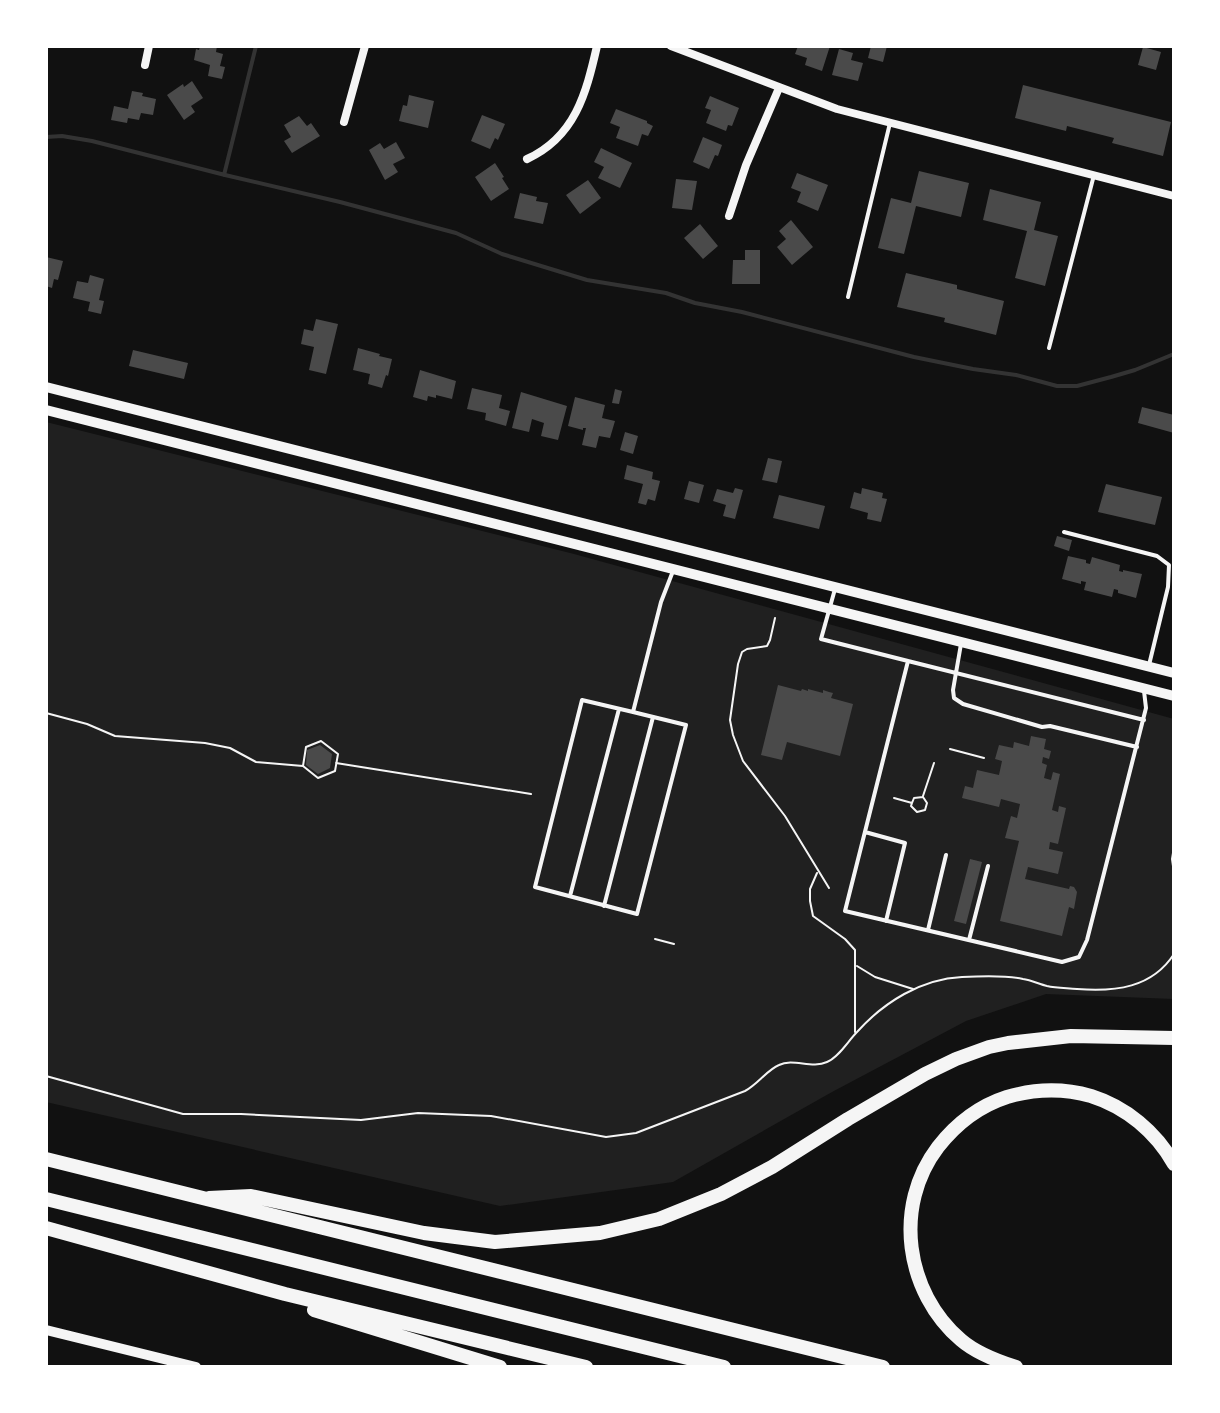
<svg xmlns="http://www.w3.org/2000/svg" width="1220" height="1413" font-family="Jost,sans-serif">
<rect width="100%" height="100%" fill="#111"/>
<path fill="#202020" d="M46,422L574,554L1174,719V999L1046,994L966,1021L832,1092L673,1182L500,1206L46,1102Z"/>
<g fill="none" stroke-linecap="round" stroke-linejoin="round">
<path stroke="#333" stroke-width="4" d="M46,137L62,136L92,141L225,175L340,202L456,233L502,254L587,280L666,293L695,303L742,312L914,357L973,369L1016,375L1057,386H1077L1111,377L1135,370L1174,354
M224,175L256,46"/>
</g>
<path fill="#4a4a4a" d="M200,46H217L216,52L223,54L220,66L225,67L222,79L208,76L210,65L194,60L196,49L199,50Z
M798,46H830L822,71L805,65L807,58L795,54Z
M871,46H887L883,62L868,58Z
M1143,47L1161,52L1156,70L1138,65Z
M839,49L853,53L851,60L863,63L858,81L832,75Z
M192,81L203,98L191,106L195,112L184,120L167,95L183,84L184,87Z
M1023,85L1171,122L1163,156L1112,143L1114,138L1067,126L1066,131L1015,118Z
M132,91L143,93L142,96L156,99L153,115L141,113L139,120L128,118L127,123L111,120L114,106L128,109Z
M409,95L434,101L428,128L399,121L403,105L407,106Z
M710,96L739,108L732,126L728,125L726,131L706,123L711,110L705,108Z
M616,109L647,121V123L653,126L648,136L642,134L638,146L616,138L620,127L610,123Z
M482,115L505,124L498,140L495,138L490,149L471,141Z
M299,116L307,126L311,123L320,136L292,153L284,141L291,137L284,125Z
M703,137L722,145L718,156L715,155L709,169L693,162Z
M396,142L405,158L393,164L398,172L385,180L369,150L380,143L384,149Z
M601,148L632,163L620,188L598,178L604,167L594,162Z
M495,163L504,177L502,178L509,189L491,201L475,177Z
M919,171L969,183L961,217L916,206L904,254L878,248L891,198L911,203Z
M797,173L828,185L818,211L797,202L801,192L791,188Z
M676,179L697,181L692,210L672,208Z
M588,180L601,198L580,214L566,195Z
M990,189L1041,202L1034,230L1058,236L1045,286L1015,278L1027,231L983,220Z
M520,193L537,197L536,201L548,203L543,224L514,218Z
M791,220L813,247L792,265L777,247L786,239L779,231Z
M700,224L718,246L703,259L684,238Z
M745,250H760V284H732L733,260H745Z
M46,257L63,261L58,280L54,279L52,288L46,286Z
M906,273L957,285V289L1004,301L996,335L944,322L945,318L897,307Z
M90,275L104,279L99,300L104,301L101,314L88,311L90,302L73,298L77,281L88,283Z
M316,319L338,324L326,374L309,370L314,347L301,344L304,329L313,331Z
M358,348L380,354L379,356L392,359L388,376L386,375L382,388L368,384L370,374L353,370Z
M133,350L188,363L184,379L129,366Z
M420,370L456,381L452,399L436,395V398L428,396L427,401L413,397Z
M472,388L502,395L499,408L510,411L506,426L485,420L486,413L467,409Z
M615,389L622,391L619,404L612,403Z
M521,392L567,406L558,440L541,436L544,423L532,419L529,432L512,428Z
M575,397L605,405L602,418L615,421L610,438L599,436L596,448L582,445L586,428H583V430L568,426Z
M1142,407L1174,415V433L1138,423Z
M625,432L638,436L633,454L620,450Z
M768,458L782,461L777,483L762,480Z
M627,465L653,472L652,479L660,481L655,501L648,499L646,505L638,503L643,484L624,479Z
M689,481L704,485L699,503L684,499Z
M1106,484L1162,497L1155,525L1098,512Z
M735,488L743,490L735,519L723,516L726,505L713,501L717,489L733,493Z
M862,488L883,493L882,498L887,499L881,522L867,519L868,513L850,508L854,492L861,494Z
M779,495L825,506L819,529L773,518Z
M1057,536L1072,540L1069,551L1054,546Z
M1068,556L1086,560V563L1090,564L1092,557L1120,565L1119,571L1123,572V570L1142,574L1136,598L1118,593V590L1114,589L1112,597L1084,590L1086,582L1081,581V584L1062,579Z
M778,685L801,691L802,689L808,691V689L823,693V690L829,692L833,693L831,698L853,704L840,756L787,742L782,760L761,755Z
M1031,736L1046,739L1044,749L1051,751L1049,759L1043,757L1042,763L1047,765L1044,778L1051,780L1053,772L1060,774L1052,810L1058,812L1059,806L1066,808L1058,844L1050,842L1049,849L1063,852L1058,874L1028,867L1025,879L1069,889L1070,886L1074,887L1077,892L1074,909L1069,907L1062,936L1000,921L1019,841L1005,838L1011,816L1017,818L1020,804L1001,799L999,807L962,798L965,786L973,788L977,770L999,775L1002,761L995,759L999,745L1013,748L1014,742L1029,746Z
M320,745L332,754L330,768L318,774L306,765L307,750Z
M970,859L982,862L966,924L954,921Z"/>
<g fill="none" stroke-linecap="round" stroke-linejoin="round">
<path stroke="#f5f5f5" stroke-width="2" d="M775,618L770,640L767,646L747,649L742,652L738,664L730,720L733,735L743,761L785,816L829,888
M46,713L87,724L115,736L205,743L230,748L256,762L303,766
M321,741L338,754L335,771L318,778L303,766L306,747Z
M950,749L984,758
M336,763L531,794
M923,796L934,763
M894,798L912,803L911,806L917,812L925,810L927,803L923,797L914,798L912,803
M1174,847L1172,859L1174,873
M817,873L810,889V901L813,916L845,939L855,950V1032
M655,939L674,944
M857,966L875,977L913,989
M46,1076L183,1114H241L361,1120L418,1113L491,1116L606,1137L636,1133L745,1091C758,1084 767,1070 779,1065C793,1058 812,1069 827,1062C839,1057 848,1041 857,1032C884,1002 921,979 962,977C980,976 1006,975 1023,979C1031,980 1039,984 1047,986C1056,988 1067,988 1077,989C1115,992 1152,988 1174,954"/>
<path stroke="#f5f5f5" stroke-width="4" d="M848,297L890,123
M1049,348L1094,175
M1064,532L1157,556L1169,565L1168,587L1149,665
M835,589L821,639L908,661
M961,644L953,690L954,698L963,704L1042,727L1050,726L1137,747
M633,712L582,700L535,887L637,914L686,725L633,712L661,602L673,571
M1144,720L908,661L845,911L1062,962L1079,957L1087,940L1146,708L1144,691
M865,832L905,843L886,921
M570,896L619,709
M604,906L653,717
M928,930L946,855
M969,940L988,866"/>
<path stroke="#f5f5f5" stroke-width="8" d="M671,46L837,109L1174,196
M145,65L149,46
M344,122L365,46
M527,159C575,137 586,94 597,46
M729,216L746,165L779,88"/>
<path stroke="#f5f5f5" stroke-width="10" d="M46,387L1174,673
M46,410L1174,696
M46,1330L196,1367"/>
<path stroke="#f5f5f5" stroke-width="14" d="M46,1159L883,1367
M209,1198L251,1196L424,1233L495,1242L600,1233L659,1219L721,1194L772,1167L848,1119L925,1074L956,1059L989,1047L1008,1043L1071,1036L1174,1038
M46,1199L724,1367
M46,1228L285,1294L586,1367
M314,1310L500,1367
M1016,1367C997,1361 976,1353 961,1340C905,1292 893,1206 938,1147C956,1124 979,1106 1007,1097C1034,1089 1063,1088 1091,1096C1126,1107 1156,1132 1174,1164"/>
</g>
<rect width="1220" height="1413" fill="none" stroke="#ffffff" stroke-width="96"/>
</svg>
